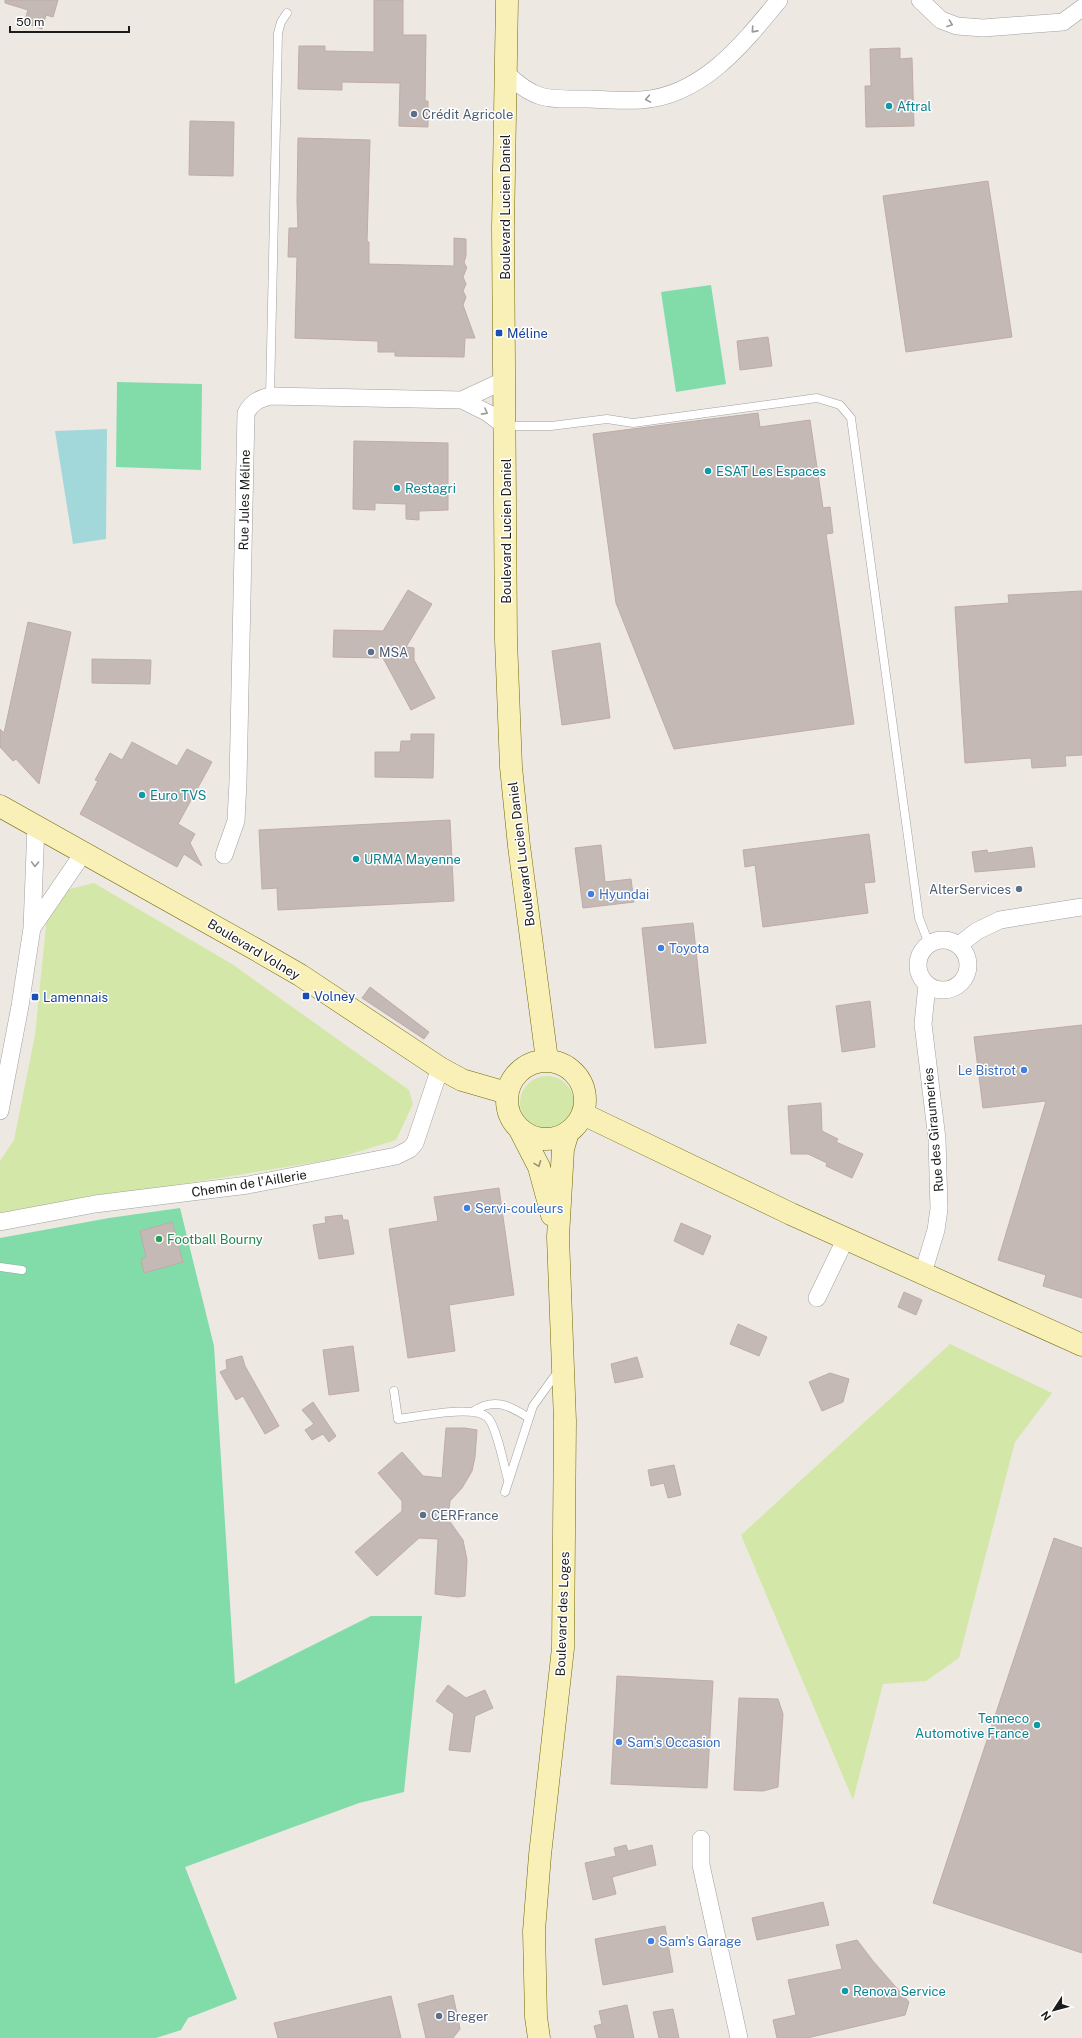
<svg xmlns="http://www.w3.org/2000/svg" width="1082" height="2038" font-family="'Public Sans',sans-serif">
<rect width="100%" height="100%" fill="#eee8e2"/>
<path fill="#d3e8a8" d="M94,883L232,964L409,1090L413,1104L396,1140L335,1159L0,1214V1161L14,1140L35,1035L47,915L66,890Z
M520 1103a27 27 0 1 1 54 0a27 27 0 1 1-54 0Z
M950,1344L1052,1393L1015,1442L959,1658L926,1681L883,1684L853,1800L741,1535Z"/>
<path fill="#81dca9" d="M711,285L726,384L676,392L661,292Z
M117,382L202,384L201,470L116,467Z
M180,1208L214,1346L235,1684L371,1616H422L404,1792L359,1803L185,1867L237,1999L188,2018L181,2030L156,2038H0V1238L109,1218Z"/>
<path fill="#a3d8db" d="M107,429L106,539L73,544L55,431Z"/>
<path fill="#c5b9b6" stroke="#bfaca5" d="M5,0H58L53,17L46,15L42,29L24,23L28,10L5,3Z
M374,0H403V35H426L425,101H428V127L399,126L400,83L342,82V90L298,89L299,46H325V51L374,52Z
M900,48V59L912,58L914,126L866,127L865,86H871L870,49Z
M190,121L234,122L233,176L189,175Z
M298,138L370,140L367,242H369V264L454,266V238L466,239V256L464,262L466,267H467L463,277L466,284L463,291L466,297L463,305L475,338H465L464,357L395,356V352H378V341L295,338L297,257H288L289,228H298L297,201Z
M988,181L1012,337L906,352L883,196Z
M768,337L772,366L740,370L737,341Z
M758,413L760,427L810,420L823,508L830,507L833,533L826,534L854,724L674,749L616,603L593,434Z
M354,441L448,443V510L419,511V520L406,519V504L375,503V510L353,509Z
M408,590L432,604L406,647L414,648V660L435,698L411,710L383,658L333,657L334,630L383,631Z
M1082,591V755L1065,756L1066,766L1032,768L1031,758L965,763L955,607L1009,603L1008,595Z
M28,622L71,632L39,784L16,759L13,761L0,747V729L4,733Z
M600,643L610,718L562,725L552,651Z
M92,659L151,660L150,684L92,683Z
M411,734H434L433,778L375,777V752H400L401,741H411Z
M132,742L177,766L187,749L212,762L178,824L195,834L190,843L202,866L184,854L177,867L80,814L98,781L95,780L110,753L122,760Z
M450,820L454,901L278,910L277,888L262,889L259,830Z
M869,834L875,882L864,883L868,913L763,927L755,865L745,867L743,850Z
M601,845L605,882L631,879L634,902L583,908L575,848Z
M1032,847L1035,867L975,872L972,852L987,850L988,853Z
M693,923L706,1043L655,1048L642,928Z
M370,987L429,1032L424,1039L362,998Z
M870,1001L875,1047L842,1052L836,1006Z
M1082,1025V1298L1043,1286L1046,1275L998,1260L1046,1101L983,1108L974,1037Z
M821,1103L822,1131L838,1139L836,1142L863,1154L852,1178L826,1166L827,1163L808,1154H791L788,1106Z
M499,1188L514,1295L449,1305L455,1351L408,1358L389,1229L438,1221L434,1197Z
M342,1215L343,1220H348L354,1254L319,1259L313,1225L326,1223L325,1217Z
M172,1222L183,1262L144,1273L141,1259L146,1257L140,1231Z
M681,1223L711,1236L703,1255L674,1241Z
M904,1292L922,1300L916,1315L898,1307Z
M738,1324L767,1337L759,1356L730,1344Z
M353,1346L359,1391L329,1395L323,1350Z
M242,1356L245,1366L279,1426L265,1434L243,1396L236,1400L220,1372L227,1369L226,1360Z
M637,1357L643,1377L615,1383L611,1364Z
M830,1373L849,1379L843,1402L822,1411L809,1382Z
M313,1402L336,1436L329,1442L323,1434L312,1440L305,1430L314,1424L302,1410Z
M446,1428H465L477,1430L475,1457L472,1471L462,1488L450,1501L448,1519L463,1540L467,1560L465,1596L458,1597L435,1594L438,1539L419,1538L377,1576L355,1552L402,1511V1501L378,1473L402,1452L423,1476L442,1478Z
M674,1465L681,1495L668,1498L664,1483L651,1486L648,1470Z
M1054,1538L1082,1548V1953L933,1903Z
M617,1676L713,1681L707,1788L611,1784Z
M448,1685L466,1698L485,1690L493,1708L475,1716L470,1752L449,1750L454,1714L436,1701Z
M739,1698L778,1699L783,1714L778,1787L763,1791L734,1790Z
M626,1845L628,1851L652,1845L656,1865L612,1877L616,1894L593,1900L585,1863L616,1856L614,1848Z
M823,1902L829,1925L757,1940L752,1918Z
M665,1926L673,1972L603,1985L595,1939Z
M857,1940L873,1961L909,2002L905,2015L807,2038H777L773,2020L796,2015L788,1980L842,1969L836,1945Z
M453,1995L460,2029L453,2038H426L418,2004Z
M391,1996L401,2038H278L274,2023Z
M627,2005L634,2038H597L594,2026L602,2024L599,2011Z
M673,2009L679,2038H659L653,2012Z"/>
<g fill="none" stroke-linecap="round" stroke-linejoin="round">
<g stroke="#a0a0a0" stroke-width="9">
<path id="lane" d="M270,396L278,33L281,22L287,13
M505,426H551L607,419L633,423L817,398L840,405L851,418L919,918L929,944
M0,1267L22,1270
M394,1391L398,1419C416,1417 475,1404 488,1418C497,1428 504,1466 508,1480
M472,1412C494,1397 509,1405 529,1418
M505,1492L533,1406L559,1370"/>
</g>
<g stroke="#a0a0a0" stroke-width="18">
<path id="street" d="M920,0L941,20L957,26L983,28L1063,22L1082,8
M506,73C536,102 549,99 589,99C606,100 624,101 641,100C702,96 743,44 779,0
M462,400L488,413L505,426
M224,855L236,821L238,781L246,413C252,402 259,399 270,396L462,400L505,380
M32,928L84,852
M918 965a25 25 0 1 1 50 0a25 25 0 1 1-50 0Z
M959,945L977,931L1000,920L1082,907
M0,1111L20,1006L32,928L36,825
M0,1222L95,1204L248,1185L396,1156L410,1149L415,1143L440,1068
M923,1273L936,1230L939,1209L937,1139L923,1024L927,985
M817,1298L846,1238
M701,1839V1865L739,2038"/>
</g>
<g stroke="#716906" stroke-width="23">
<path id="secondary" d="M507,0L503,228L506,640L511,767L519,846L547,1060
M0,806L255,949L300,975L440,1068L462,1080L507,1093
M507 1100a39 39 0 1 1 78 0a39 39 0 1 1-78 0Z
M583,1114L791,1214L1082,1345
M520,1130L539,1167L552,1215
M539,2038L536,2017L534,1931L540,1855L563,1648L565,1421L558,1237L563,1149L568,1132"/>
</g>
<use href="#lane" stroke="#fff" stroke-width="8"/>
<use href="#street" stroke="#fff" stroke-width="17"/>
<use href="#secondary" stroke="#f8f0b6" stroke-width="22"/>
</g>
<defs><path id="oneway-chevron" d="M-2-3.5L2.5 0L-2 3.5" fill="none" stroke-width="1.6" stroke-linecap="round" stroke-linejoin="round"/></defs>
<g stroke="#999">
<use href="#oneway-chevron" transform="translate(950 24) rotate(20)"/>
<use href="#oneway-chevron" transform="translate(754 30) rotate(132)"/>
<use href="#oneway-chevron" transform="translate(648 99) rotate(170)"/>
<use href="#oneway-chevron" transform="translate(485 412) rotate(29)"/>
<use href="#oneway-chevron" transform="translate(35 864) rotate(92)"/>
</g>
<use stroke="#959171" href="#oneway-chevron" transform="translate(538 1164) rotate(69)"/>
<g fill="#0f9aa8" stroke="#fff" stroke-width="1.5">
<circle cx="889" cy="106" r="4"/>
<circle cx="708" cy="471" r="4"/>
<circle cx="397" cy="488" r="4"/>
<circle cx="142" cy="795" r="4"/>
<circle cx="356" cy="859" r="4"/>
<circle cx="1037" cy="1725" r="4"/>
<circle cx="845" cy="1991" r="4"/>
</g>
<g fill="#5c6f8a" stroke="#fff" stroke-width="1.5">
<circle cx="414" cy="114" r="4"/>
<circle cx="371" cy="652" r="4"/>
<circle cx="1019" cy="889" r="4"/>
<circle cx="423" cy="1515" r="4"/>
<circle cx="439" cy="2016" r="4"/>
</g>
<g fill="#1a4fb4" stroke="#fff" stroke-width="1.5">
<rect x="495" y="329" width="8" height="8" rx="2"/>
<rect x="302" y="992" width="8" height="8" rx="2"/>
<rect x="31" y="993" width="8" height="8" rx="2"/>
</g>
<g fill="#3f7fe0" stroke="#fff" stroke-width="1.5">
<circle cx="591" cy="894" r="4"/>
<circle cx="661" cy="948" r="4"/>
<circle cx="1024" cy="1070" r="4"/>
<circle cx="467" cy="1208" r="4"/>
<circle cx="619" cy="1742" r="4"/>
<circle cx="651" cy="1941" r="4"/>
</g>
<circle fill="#2e9e5b" stroke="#fff" stroke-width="1.5" cx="159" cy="1239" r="4"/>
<g text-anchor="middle" stroke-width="3" stroke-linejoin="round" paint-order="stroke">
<g font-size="13" fill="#0d838f" stroke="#fff" text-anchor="start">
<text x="897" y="111">Aftral</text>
<text x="716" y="476">ESAT Les Espaces</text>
<text x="405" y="493">Restagri</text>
<text x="150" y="800">Euro TVS</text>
<text x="364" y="864">URMA Mayenne</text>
<text x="1029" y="1723" text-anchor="end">Tenneco<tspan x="1029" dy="15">Automotive France</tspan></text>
<text x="853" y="1996">Renova Service</text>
</g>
<g font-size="13" fill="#4e5e75" stroke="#fff" text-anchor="start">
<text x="422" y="119">Crédit Agricole</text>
<text x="379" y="657">MSA</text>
<text x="1011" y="894" text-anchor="end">AlterServices</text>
<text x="431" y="1520">CERFrance</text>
<text x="447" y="2021">Breger</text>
</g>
<g font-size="13" fill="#1c1c1c" stroke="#fff">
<text transform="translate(505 207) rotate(-90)" y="5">Boulevard Lucien Daniel</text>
<text transform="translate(244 500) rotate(-89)" y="5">Rue Jules Méline</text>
<text transform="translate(506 531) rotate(-90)" y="5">Boulevard Lucien Daniel</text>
<text transform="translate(521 854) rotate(-97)" y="5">Boulevard Lucien Daniel</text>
<text transform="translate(254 949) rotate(31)" y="5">Boulevard Volney</text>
<text transform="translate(933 1130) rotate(-95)" y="5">Rue des Giraumeries</text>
<text transform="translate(249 1183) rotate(-9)" y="5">Chemin de l'Aillerie</text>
<text transform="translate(562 1614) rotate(-88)" y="5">Boulevard des Loges</text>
</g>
<g font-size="13" fill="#164399" stroke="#fff" text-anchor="start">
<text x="507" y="338">Méline</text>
<text x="314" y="1001">Volney</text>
<text x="43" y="1002">Lamennais</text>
</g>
<g font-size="13" fill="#366cbe" stroke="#fff" text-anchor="start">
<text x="599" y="899">Hyundai</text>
<text x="669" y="953">Toyota</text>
<text x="1016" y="1075" text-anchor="end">Le Bistrot</text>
<text x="475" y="1213">Servi-couleurs</text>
<text x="627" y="1747">Sam's Occasion</text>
<text x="659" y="1946">Sam's Garage</text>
</g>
<g font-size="13" fill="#27864d" stroke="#fff" text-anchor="start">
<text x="167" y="1244">Football Bourny</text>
</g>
</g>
<g transform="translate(1054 2010) rotate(234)" stroke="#ffffff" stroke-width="3" paint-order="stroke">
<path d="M0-3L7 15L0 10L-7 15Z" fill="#1c1c1c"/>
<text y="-6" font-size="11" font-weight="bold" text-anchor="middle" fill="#1c1c1c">N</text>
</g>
<path d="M10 26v6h119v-6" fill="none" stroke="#1c1c1c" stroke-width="2"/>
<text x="16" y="26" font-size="12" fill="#1c1c1c" stroke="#ffffff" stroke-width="3" paint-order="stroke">50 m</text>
</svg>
